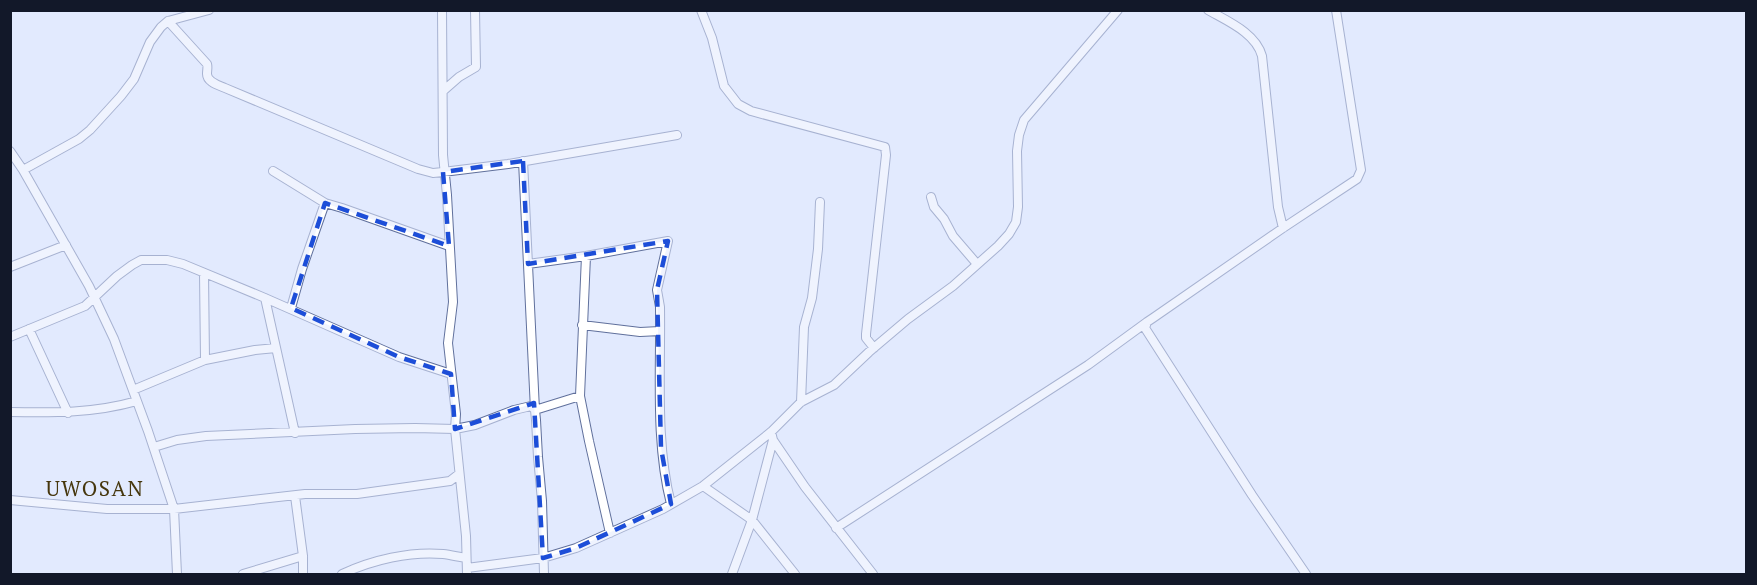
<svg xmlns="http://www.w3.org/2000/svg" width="1757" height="585" font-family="'PT Serif',serif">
<rect width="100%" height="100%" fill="#e2eafe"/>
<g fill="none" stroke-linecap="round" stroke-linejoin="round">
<g stroke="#60709c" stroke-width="10">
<path id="minor" d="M442,10L443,155L447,195L453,302L448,343L456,414L455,429L466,536L467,574
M701,10L712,38L724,86L738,104L751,111L885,147L886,155L866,334V338L874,348
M1208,10C1227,21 1256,33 1262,56L1278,207L1283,228
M168,21L207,64C208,67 207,70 207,74C207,82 218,85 225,88L418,169L433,173L443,172L508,164L677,135
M443,91L459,77L476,67L475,10
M10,151L23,170L89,286L114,339L148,431L174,509L177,574
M523,161L535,410L580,396
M23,170L79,139L90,130L121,96L134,79L150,42L161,27L168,21L209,10
M273,171L325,203L342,208L449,246
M931,197L934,207L944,219L953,236L977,264
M586,256L580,396L589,441L610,533
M528,264L586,256L668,241L657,290L660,307C661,372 655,442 671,504
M10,267L66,245
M204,273L205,360
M265,298L295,433
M291,308L302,269L325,203
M582,325L640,332L660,331
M29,329L68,413
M10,337L85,306L117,276L132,265L141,260H167L183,264L265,298L399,357L451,374
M133,390L205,360L255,350L276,348
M801,402L804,327L812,298L818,249L820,202
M10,412C54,413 95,413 137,401
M771,432L773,440L805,487L873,574
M154,447L177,440L206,436L355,429L415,428L455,429L475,425L514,410L531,406L535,410L536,420L538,457L542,501L544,574
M703,486L752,520L795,574
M295,496L303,556V574
M10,500L107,509H174L305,494H357L450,481L459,474
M836,528L1088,365L1147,322
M467,568L543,558L576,548L663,509L703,486L771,432L801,402L834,385L869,352L908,319L953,286L998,246L1009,234L1016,222L1018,207L1017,151L1019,135L1024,120L1118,10
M243,574L303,556
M342,574C372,560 410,551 443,554C451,555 459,557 466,558
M732,574L752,520L773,440
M1306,574L1252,495L1145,328L1147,322L1153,318L1283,228L1357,179L1361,170L1336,10"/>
</g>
<use href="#minor" stroke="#fff" stroke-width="8"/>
</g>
<path d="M0 0H1757V585H0ZM523,161L528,264L668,241L657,290L661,448L671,504L576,548L543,558L534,403L455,429L451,374L399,357L291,308L325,203L449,246L443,172Z" fill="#e2eafe" fill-opacity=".55" fill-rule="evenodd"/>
<path fill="none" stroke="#1d4ed8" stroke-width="4.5" stroke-dasharray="12 8" stroke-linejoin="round" d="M523,161L528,264L668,241L657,290L661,448L671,504L576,548L543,558L534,403L455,429L451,374L399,357L291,308L325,203L449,246L443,172Z"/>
<g text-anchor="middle" stroke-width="6" stroke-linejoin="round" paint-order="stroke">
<g font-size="21" letter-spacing="1.5" fill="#46370e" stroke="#e2eafe">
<text x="95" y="496">UWOSAN</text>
</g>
</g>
<rect width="1757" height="585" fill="none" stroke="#121829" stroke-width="24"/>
</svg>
